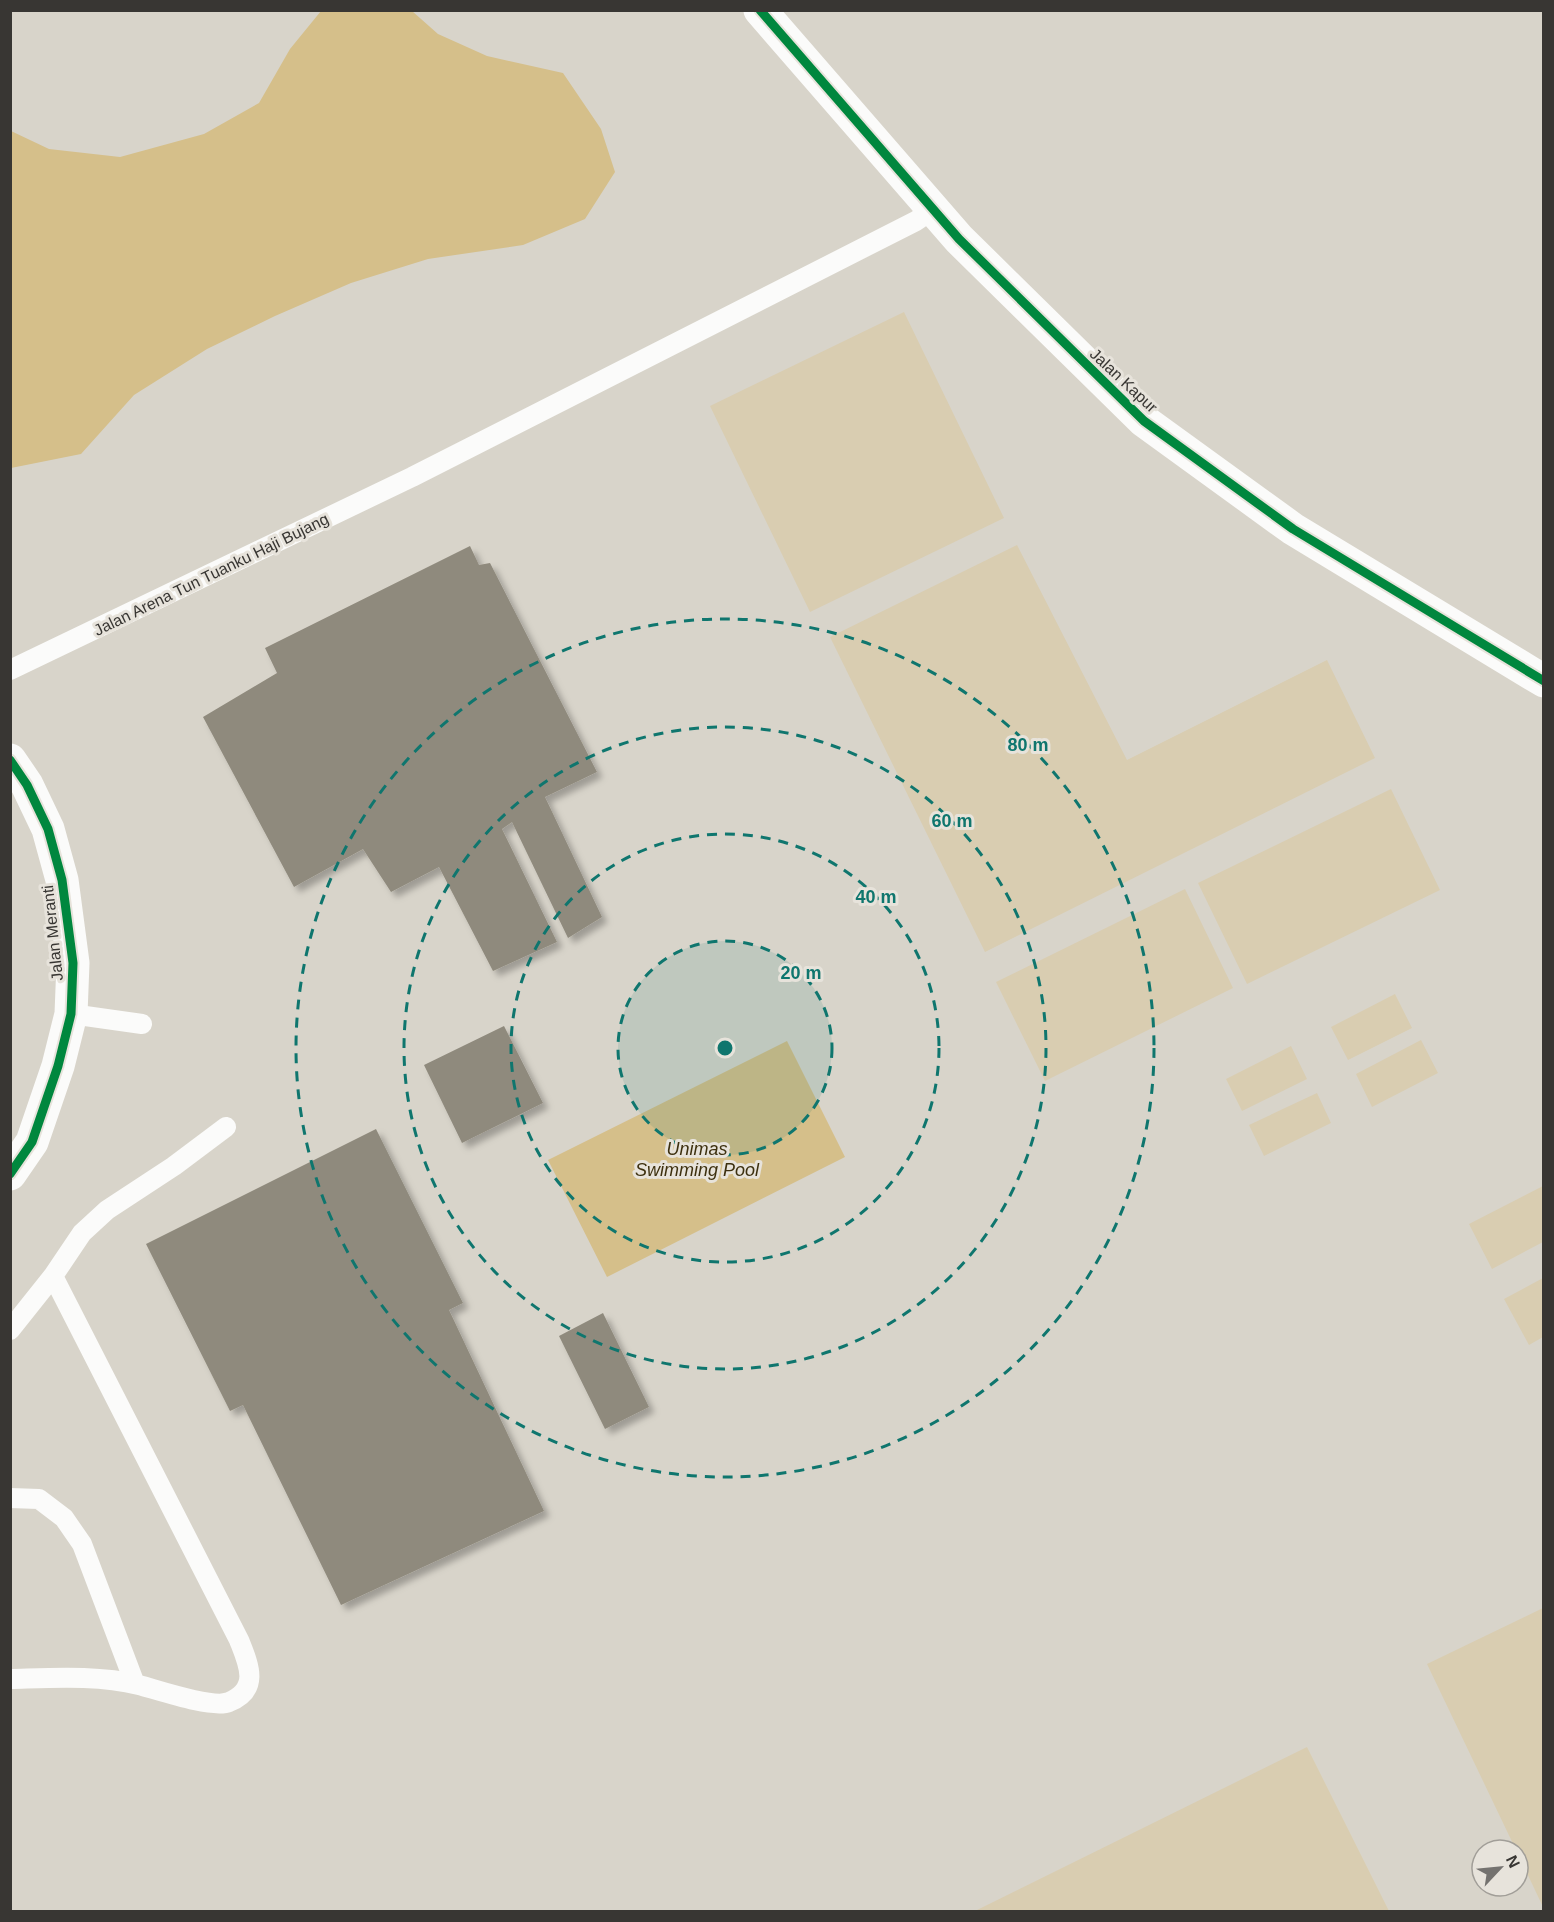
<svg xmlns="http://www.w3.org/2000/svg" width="1554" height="1922" font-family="Helvetica,sans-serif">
<defs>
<filter id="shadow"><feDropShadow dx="5.5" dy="5.5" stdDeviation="3" flood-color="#0004"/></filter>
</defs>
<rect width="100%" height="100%" fill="#e4e2de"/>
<path fill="#d8d4ca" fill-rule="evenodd" d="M11,11H1543V1911L11,1912ZM1482,1850H1518V1886H1482Z"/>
<path fill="#d9cdb1" d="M904,312L1004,518L810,612L710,406Z
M1017,545L1127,760L1327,660L1375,758L985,952L830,637Z
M1391,789L1440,890L1247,984L1198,883Z
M1185,889L1233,988L1045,1081L996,982Z
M1395,994L1412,1028L1348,1060L1331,1027Z
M1421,1040L1438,1073L1372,1107L1356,1074Z
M1291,1046L1307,1079L1242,1111L1226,1079Z
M1317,1093L1331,1123L1264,1156L1249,1125Z
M1543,1186V1242L1492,1269L1469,1224Z
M1543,1278V1337L1529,1345L1504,1299Z
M1543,1608V1907L1518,1854V1850H1516L1427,1664Z
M1307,1747L1389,1911H975Z"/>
<path fill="#d5bf8a" d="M321,11H412L438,34L487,56L563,73L601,129L615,172L585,219L523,245L428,259L351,283L275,316L207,349L134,395L81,454L11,468V131L49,149L120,157L204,134L259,103L290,49Z
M787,1041L845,1157L607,1277L548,1160Z"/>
<path fill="#8f8a7d" filter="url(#shadow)" d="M470,546L479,565L490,563L597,772L545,797L602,917L568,938L512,822L502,829L557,942L493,971L439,867L391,892L363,849L294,887L203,717L277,673L265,648Z
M504,1026L543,1103L462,1143L424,1065Z
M376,1129L463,1303L449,1310L544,1511L341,1605L243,1405L230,1411L146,1244Z
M603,1313L649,1407L605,1429L559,1336Z"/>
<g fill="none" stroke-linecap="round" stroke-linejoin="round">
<path stroke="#fbfbfa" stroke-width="20" d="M10,670L412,477L916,221L932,210
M71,1014L142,1024
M10,1330L53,1276
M10,1498L39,1499L64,1518L82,1544L135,1684
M10,1679C53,1678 98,1675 139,1685C158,1690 213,1709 229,1702C261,1689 248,1663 239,1640L53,1276L82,1233L107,1210L174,1166L226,1127"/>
<path stroke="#fbfbfa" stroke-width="33" d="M760,10L959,239L1144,421L1293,529L1544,681
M10,760L27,785L48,829L62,880L73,963L71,1014L58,1066L32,1142L10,1174"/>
<g stroke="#e7e3db" stroke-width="13">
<path id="cycleway" d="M760,10L959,239L1144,421L1293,529L1544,681
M10,760L27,785L48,829L62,880L73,963L71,1014L58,1066L32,1142L10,1174"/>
</g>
<use href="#cycleway" stroke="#00873e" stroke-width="9"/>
</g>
<circle cx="725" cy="1048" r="107" fill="#0f766e" fill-opacity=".12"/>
<g fill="none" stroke="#0f766e" stroke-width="3" stroke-dasharray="10 8">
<circle cx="725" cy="1048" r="107"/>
<circle cx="725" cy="1048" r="214"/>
<circle cx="725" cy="1048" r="321"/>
<circle cx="725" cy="1048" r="429"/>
</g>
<g text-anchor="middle" stroke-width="6" stroke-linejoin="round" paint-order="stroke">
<g font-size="16" fill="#383633" stroke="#e7e3db">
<text transform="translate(1124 380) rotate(43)" y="6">Jalan Kapur</text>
<text transform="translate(211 574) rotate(-26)" y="6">Jalan Arena Tun Tuanku Haji Bujang</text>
<text transform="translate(52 933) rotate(-96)" y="6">Jalan Meranti</text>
</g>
<g font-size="18" font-style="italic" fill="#3d300f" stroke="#e7e3db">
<text x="697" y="1155">Unimas<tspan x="697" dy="21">Swimming Pool</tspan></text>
</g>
</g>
<circle cx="725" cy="1048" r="9" fill="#0f766e" stroke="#e7e3db" stroke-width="3"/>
<g font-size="18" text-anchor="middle" font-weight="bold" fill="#0f766e" stroke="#e7e3db" stroke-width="6" stroke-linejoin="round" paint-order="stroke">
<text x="1028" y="751">80 m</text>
<text x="952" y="827">60 m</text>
<text x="876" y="903">40 m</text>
<text x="801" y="979">20 m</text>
</g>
<rect width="1554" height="1922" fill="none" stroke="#383633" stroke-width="24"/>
<g transform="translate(1500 1868) rotate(64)"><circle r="28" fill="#e7e3db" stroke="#a19e98" stroke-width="1.5"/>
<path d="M0-4.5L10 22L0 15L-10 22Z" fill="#74726f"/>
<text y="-9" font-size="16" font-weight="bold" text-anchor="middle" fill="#383633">N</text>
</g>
</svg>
